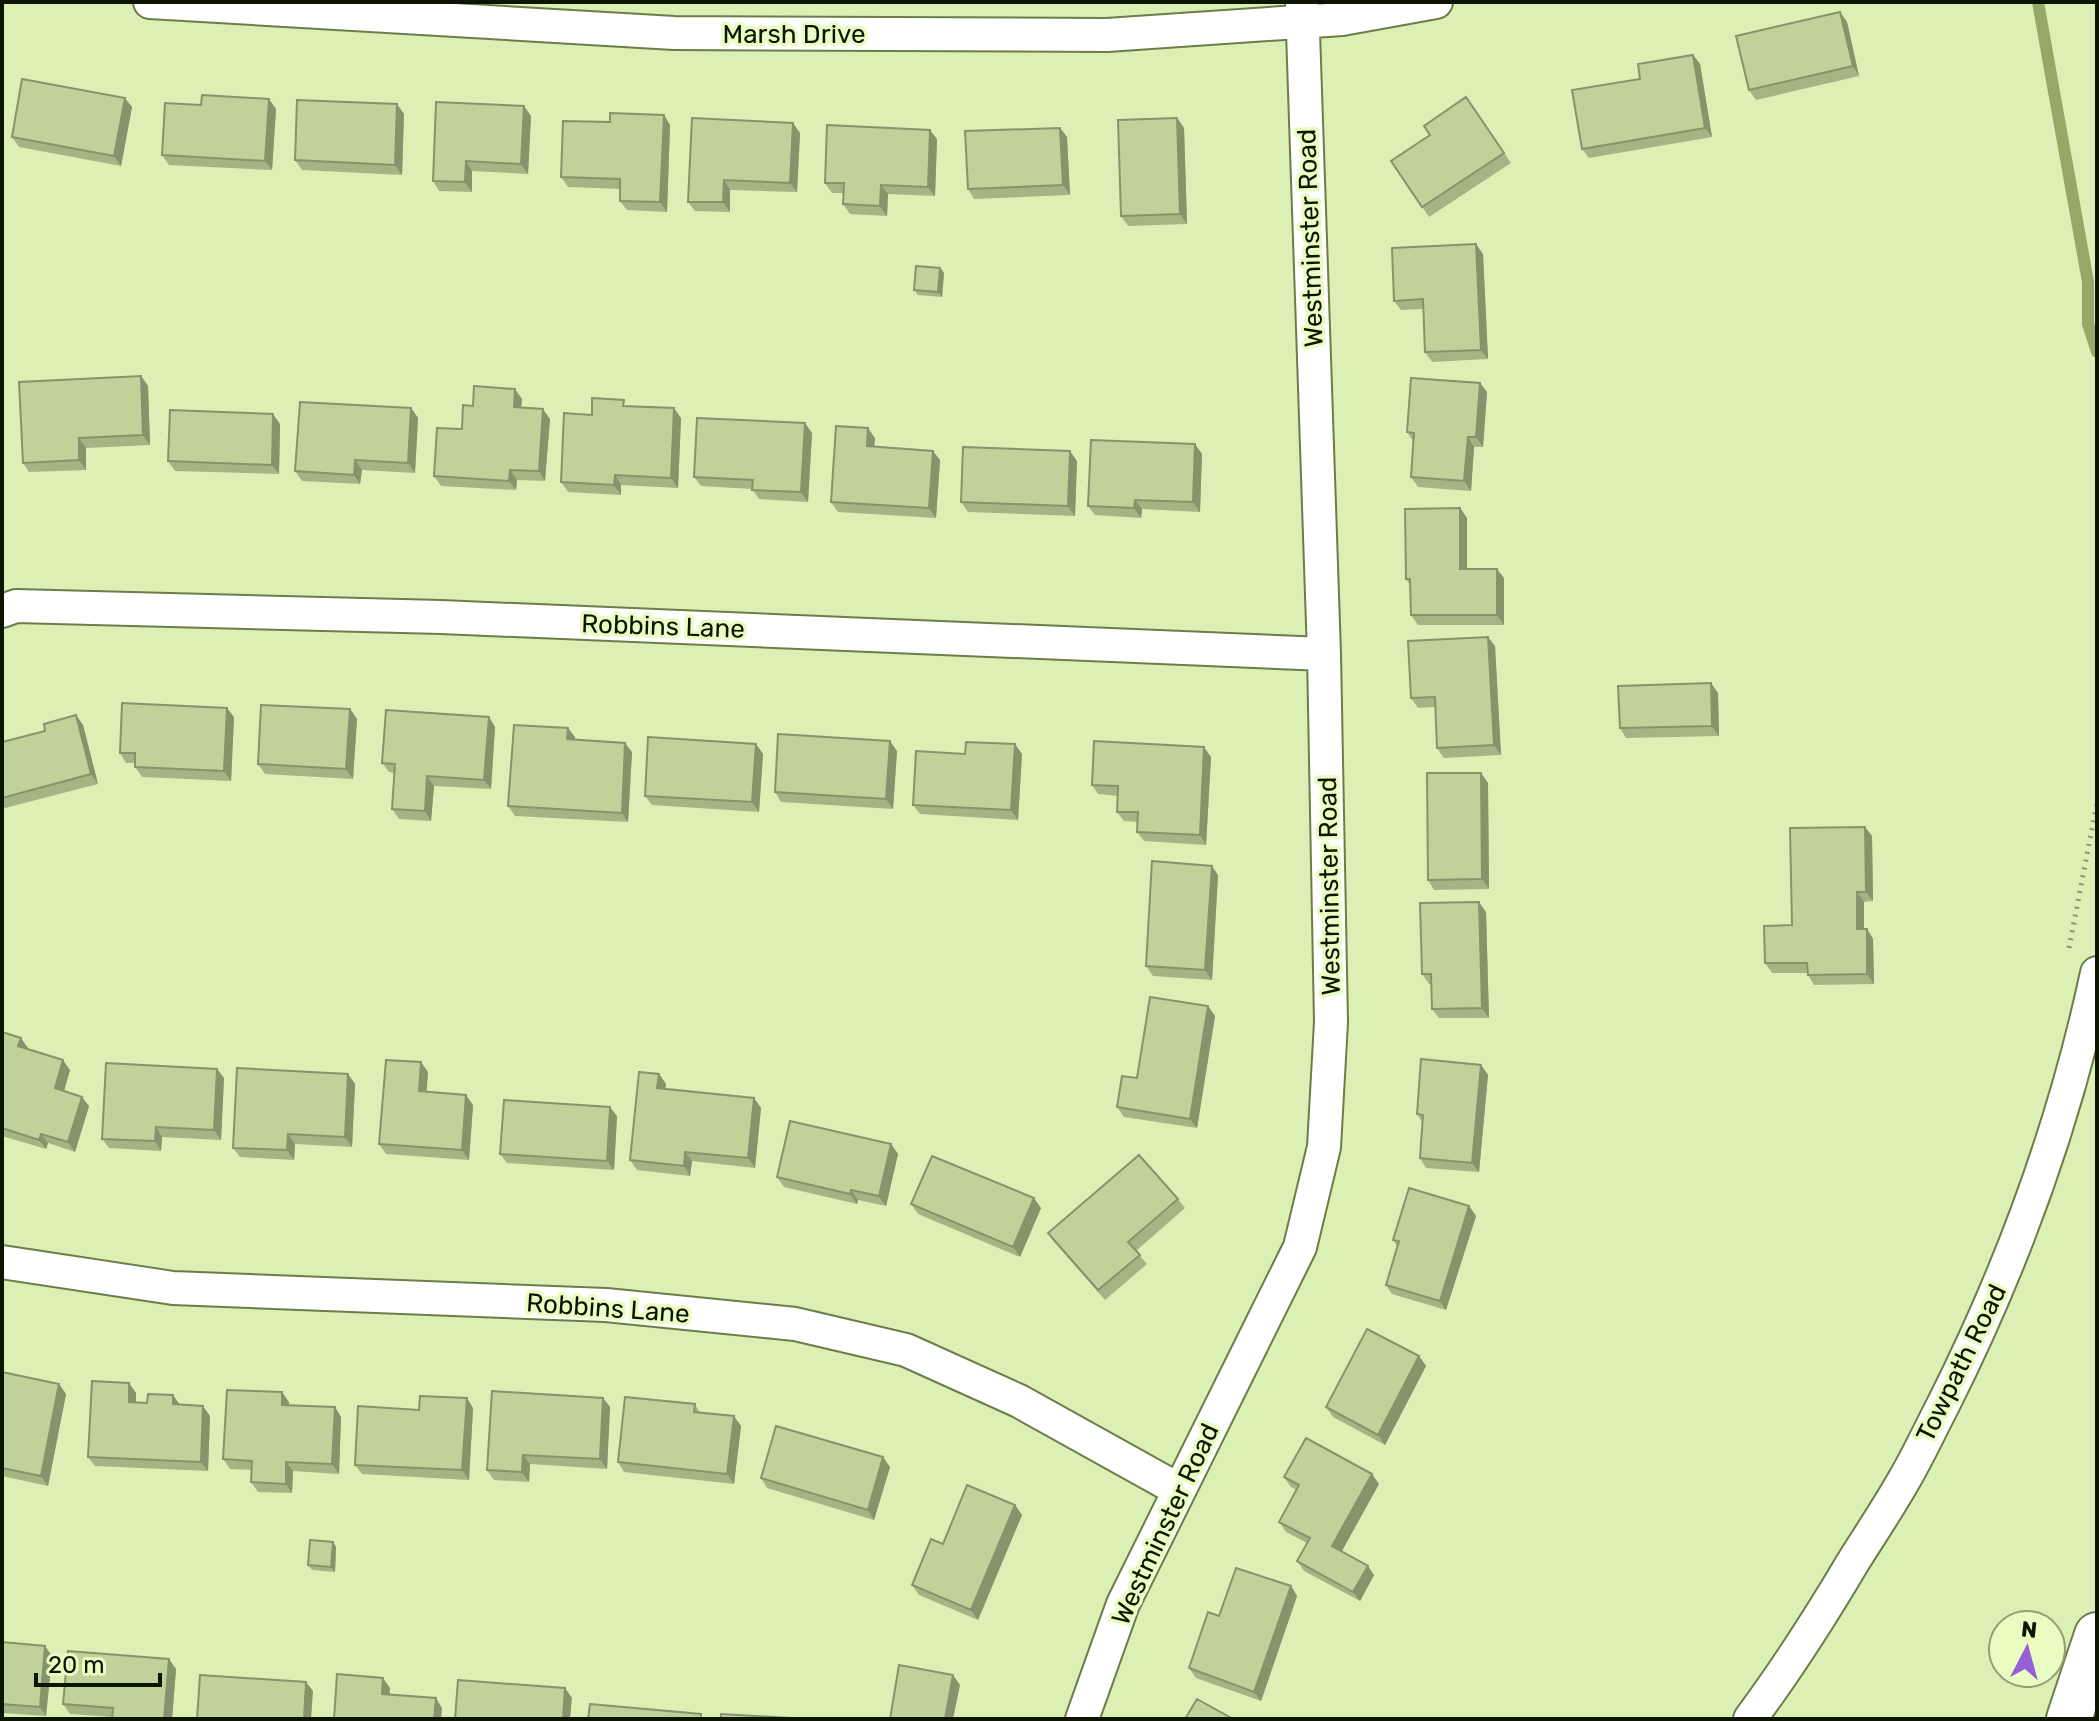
<svg xmlns="http://www.w3.org/2000/svg" width="2099" height="1721" font-family="Rubik,sans-serif">
<rect width="100%" height="100%" fill="#dcf0b5"/>
<g fill="none" stroke-linecap="round" stroke-linejoin="round">
<path stroke="#94a968" stroke-width="12" d="M2038,2L2088,282V324L2097,352"/>
<g stroke="#6c7d48" stroke-width="36">
<path id="minor" d="M150,2L674,33L1107,35L1342,19L1436,2
M2,611L16,606L441,617L1324,654
M2,1262L173,1288L606,1305L795,1324L906,1350L1019,1401L1179,1490
M1082,1719L1123,1604L1300,1247L1324,1147L1331,1022L1324,654L1302,2
M1750,1719C1787,1669 1821,1616 1853,1562C1870,1535 1888,1508 1904,1480C1918,1456 1930,1430 1943,1405C2012,1268 2065,1123 2097,973"/>
</g>
<g stroke="#6c7d48" stroke-width="48">
<path id="motorway" d="M2069,1719L2097,1635"/>
</g>
<path stroke="#8b996e" stroke-width="5" stroke-dasharray="2 6" stroke-linecap="butt" d="M2069,948L2097,803"/>
<use href="#minor" stroke="#fff" stroke-width="32"/>
<use href="#motorway" stroke="#fff" stroke-width="44"/>
</g>
<path fill="#a4b584" d="M1840,12L1847,22L1859,76L1756,100L1749,90Z
M1693,55L1700,64L1712,137L1589,158L1582,149L1640,79Z
M1466,97L1511,163L1429,217L1391,161L1430,135Z
M201,105L276,109L272,170L169,165L162,155Z
M132,107L121,166L19,147L12,137Z
M404,114L402,175L302,170L295,160Z
M664,115L670,125L667,212L627,210L620,201V189L568,187L561,177L610,122Z
M531,116L528,174L472,171V192L439,191L433,181Z
M1177,118L1184,128L1187,224L1128,226L1121,216Z
M1060,128L1067,137L1070,195L974,199L968,189Z
M800,133L797,192L730,190V212L695,211L688,202Z
M937,139L935,196L888,194L887,216L850,214L843,204L844,193H832L825,183Z
M1483,254L1488,359L1432,362L1425,352L1423,309L1401,310L1394,301Z
M940,268L944,273L942,297L918,295L914,290Z
M141,376L148,386L150,445L86,448V470L29,472L23,463Z
M1480,383L1487,392L1483,447H1474L1471,491L1418,487L1411,477L1413,441L1407,432Z
M522,399L521,408L550,419L545,481L517,480L516,490L441,486L434,476L473,406Z
M628,406L681,418L678,488L621,485V495L568,492L561,482L592,415Z
M411,408L418,418L415,473L362,470L360,484L302,481L295,471Z
M280,424L279,474L175,471L168,461Z
M812,433L808,502L759,499L752,489L701,486L694,477Z
M875,438L874,447L940,460L936,518L838,512L831,502Z
M1202,454L1200,512L1142,509L1141,518L1095,515L1088,506Z
M1077,461L1075,516L968,512L961,502Z
M1460,508L1467,518V569L1504,578V625H1418L1411,615L1410,585L1406,579Z
M1495,646L1501,755L1444,758L1437,748L1435,707L1418,708L1411,698Z
M1718,693L1719,736L1626,738L1620,728Z
M350,709L357,719L353,779L265,774L258,764Z
M76,715L83,725L98,784L5,808L2,805V742L45,731Z
M234,717L231,781L142,777L135,767V763H126L120,753Z
M489,717L495,727L491,789L434,786L431,821L399,819L392,809L394,773L389,772L382,763Z
M575,737V740L632,752L628,822L515,816L508,806Z
M756,744L763,754L759,812L652,805L645,796Z
M897,751L893,809L781,802L775,792Z
M965,754H1022L1018,820L920,814L913,805Z
M1211,757L1206,845L1144,841L1137,832L1138,822L1124,821L1117,812L1118,796L1098,794L1092,785Z
M1481,773L1488,783L1489,889L1434,890L1428,880Z
M1865,827L1872,836L1873,901L1864,902V929H1867L1873,939L1874,984L1814,985L1808,975V973H1772L1765,963Z
M1218,875L1212,980L1153,976L1146,966Z
M1486,912L1489,1018H1439L1432,1009L1431,984H1429L1422,974Z
M1208,1006L1215,1016L1197,1128L1124,1117L1117,1107L1137,1078Z
M2,1032L28,1048V1049L70,1070L64,1091L89,1106L75,1152L48,1143L46,1149L2,1136Z
M1481,1065L1488,1075L1479,1172L1426,1168L1420,1158L1422,1122L1417,1114Z
M217,1069L224,1078L221,1140L162,1137L161,1151L109,1148L102,1139Z
M428,1072L426,1092L473,1105L469,1160L386,1154L379,1144Z
M348,1074L355,1084L352,1147L295,1144L294,1160L240,1157L233,1148Z
M659,1074L666,1084L665,1089L754,1098L761,1108L755,1168L692,1161L690,1176L637,1170L630,1160Z
M617,1116L614,1170L507,1163L500,1154Z
M891,1144L898,1154L886,1206L858,1200L857,1204L784,1187L777,1177Z
M1178,1199L1185,1208L1136,1251L1147,1264L1105,1300L1055,1243L1048,1233Z
M911,1204L1041,1208L1020,1257L918,1214Z
M1469,1206L1476,1216L1446,1310L1392,1294L1386,1285L1397,1246L1393,1240Z
M1419,1356L1426,1366L1385,1445L1333,1417L1326,1407Z
M2,1372L59,1384L66,1394L48,1486L2,1476Z
M129,1383L136,1393V1402L180,1405L210,1416L208,1471L95,1466L88,1457Z
M603,1398L610,1407L607,1469L530,1464L529,1482L494,1480L487,1470Z
M289,1402V1405L335,1407L341,1417L339,1474L293,1471L292,1493L258,1492L251,1482L252,1470L230,1469L223,1459Z
M695,1404L700,1413L741,1426L734,1484L624,1472L618,1462Z
M473,1408L469,1480L362,1474L355,1465Z
M890,1467L874,1520L767,1488L761,1478Z
M1284,1477L1379,1484L1342,1551L1374,1575L1360,1601L1304,1571L1297,1561L1307,1543L1286,1532L1279,1522L1297,1490L1291,1487Z
M1015,1505L1022,1515L978,1620L919,1595L912,1585Z
M333,1542L336,1547L335,1572L312,1570L308,1565Z
M1291,1586L1297,1596L1261,1701L1196,1678L1189,1668L1219,1616Z
M2,1642L52,1656L46,1716L2,1713Z
M176,1669L172,1719H112V1717L70,1714L63,1704Z"/>
<path fill="#86936b" d="M1840,12L1847,22L1859,76L1853,66Z
M1693,55L1700,64L1712,137L1705,128Z
M125,98L132,107L121,166L114,156Z
M269,99L276,109L272,170L265,161Z
M397,104L404,114L402,175L395,165Z
M524,106L531,116L528,174L521,164Z
M664,115L670,125L667,212L660,202Z
M1177,118L1184,128L1187,224L1180,214Z
M793,123L800,133L797,192L790,183Z
M1060,128L1067,137L1070,195L1063,185Z
M930,130L937,139L935,196L928,187Z
M466,161L472,171V192L465,182Z
M724,180L730,190V212L723,202Z
M881,185L888,194L887,216L880,206Z
M1476,244L1483,254L1488,359L1481,350Z
M940,268L944,273L942,297L938,292Z
M141,376L148,386L150,445L143,435Z
M1480,383L1487,392L1483,447L1476,437Z
M515,389L522,399L520,417L514,407Z
M411,408L418,418L415,473L408,463Z
M674,408L681,418L678,488L671,478Z
M543,409L550,419L545,481L539,471Z
M273,414L280,424L279,474L272,465Z
M805,423L812,433L808,502L801,492Z
M868,428L875,438L873,456L867,446Z
M1468,437L1474,447L1471,491L1464,481Z
M79,438L86,448V470L79,460Z
M1195,444L1202,454L1200,512L1193,502Z
M933,451L940,460L936,518L929,508Z
M1070,451L1077,461L1075,516L1068,506Z
M355,460L362,470L360,484L354,475Z
M510,470L517,480L516,490L509,481Z
M615,475L621,485V495L614,485Z
M1135,500L1142,509L1141,518L1134,508Z
M1460,508L1467,518V579L1460,569Z
M1497,569L1504,578V625L1497,615Z
M1488,637L1495,646L1501,755L1494,745Z
M1711,683L1718,693L1719,736L1712,726Z
M227,708L234,717L231,781L224,771Z
M350,709L357,719L353,779L346,769Z
M76,715L83,725L98,784L91,774Z
M489,717L495,727L491,789L484,780Z
M568,728L575,737L574,749L567,739Z
M890,741L897,751L893,809L886,799Z
M625,743L632,752L628,822L622,813Z
M756,744L763,754L759,812L752,802Z
M1015,744L1022,754L1018,820L1011,810Z
M1204,747L1211,757L1206,845L1200,835Z
M1481,773L1488,783L1489,889L1482,879Z
M427,776L434,786L431,821L425,811Z
M1865,827L1872,836L1873,901L1866,892Z
M1212,866L1218,875L1212,980L1205,970Z
M1857,892L1864,902V939L1857,929Z
M1479,902L1486,912L1489,1018L1482,1008Z
M1867,929L1873,939L1874,984L1867,974Z
M1208,1006L1215,1016L1197,1128L1190,1119Z
M21,1038L28,1048L25,1056L18,1046Z
M63,1060L70,1070L62,1098L55,1088Z
M421,1062L428,1072L426,1101L419,1091Z
M1481,1065L1488,1075L1479,1172L1472,1163Z
M217,1069L224,1078L221,1140L214,1130Z
M348,1074L355,1084L352,1147L345,1137Z
M659,1074L666,1084L664,1098L657,1088Z
M466,1095L473,1105L469,1160L462,1150Z
M82,1097L89,1106L75,1152L68,1142Z
M754,1098L761,1108L755,1168L748,1158Z
M610,1107L617,1116L614,1170L607,1161Z
M156,1127L162,1137L161,1151L155,1141Z
M41,1134L48,1143L46,1149L39,1140Z
M288,1134L295,1144L294,1160L287,1150Z
M891,1144L898,1154L886,1206L879,1196Z
M685,1152L692,1161L690,1176L684,1166Z
M851,1190L858,1200L857,1204L850,1194Z
M1034,1198L1041,1208L1020,1257L1013,1247Z
M1469,1206L1476,1216L1446,1310L1440,1301Z
M1419,1356L1426,1366L1385,1445L1378,1435Z
M129,1383L136,1393V1412L129,1402Z
M59,1384L66,1394L48,1486L41,1476Z
M282,1392L289,1402L288,1415L282,1405Z
M173,1395L180,1405L173,1404Z
M467,1398L473,1408L469,1480L462,1470Z
M603,1398L610,1407L607,1469L600,1459Z
M203,1406L210,1416L208,1471L201,1462Z
M335,1407L341,1417L339,1474L332,1464Z
M734,1416L741,1426L734,1484L727,1474Z
M523,1455L530,1464L529,1482L522,1472Z
M883,1457L890,1467L874,1520L868,1510Z
M286,1462L293,1471L292,1493L286,1484Z
M1372,1474L1379,1484L1339,1556L1332,1546Z
M1015,1505L1022,1515L978,1620L971,1610Z
M333,1542L336,1547L335,1572L331,1567Z
M1368,1566L1374,1575L1360,1601L1353,1592Z
M1291,1586L1297,1596L1261,1701L1254,1692Z
M45,1646L52,1656L46,1716L40,1707Z
M169,1659L176,1669L172,1719H164Z
M953,1675L960,1685L953,1719H945Z
M383,1678L390,1688L389,1703L382,1694Z
M306,1682L313,1691L311,1719H304Z
M565,1688L572,1698L570,1719H563Z
M436,1698L442,1708L441,1719H434Z"/>
<path fill="#bfd299" stroke="#86936b" stroke-width="2" d="M1840,12L1853,66L1749,90L1736,36Z
M1693,55L1705,128L1582,149L1572,90L1640,79L1638,64Z
M22,79L125,98L114,156L12,137Z
M202,95L269,99L265,161L162,155L165,103L201,105Z
M1466,97L1504,153L1422,207L1391,161L1430,135L1424,126Z
M297,100L397,104L395,165L295,160Z
M436,102L524,106L521,164L466,161L465,182L433,181Z
M610,113L664,115L660,202L620,201V179L561,177L563,121L610,122Z
M692,118L793,123L790,183L724,180L723,202H688Z
M1177,118L1180,214L1121,216L1118,120Z
M827,125L930,130L928,187L881,185L880,206L843,204L844,183H825Z
M1060,128L1063,185L968,189L965,131Z
M1476,244L1481,350L1425,352L1423,299L1394,301L1392,248Z
M916,266L940,268L938,292L914,290Z
M141,376L143,435L79,438V460L23,463L19,382Z
M1411,378L1480,383L1476,437H1468L1464,481L1411,477L1414,433L1407,432Z
M474,386L515,389L514,407L543,409L539,471L510,470L509,481L434,476L437,428L462,429L463,405L473,406Z
M592,398L624,400L623,406L674,408L671,478L615,475L614,485L561,482L564,413L592,415Z
M300,402L411,408L408,463L355,460L354,475L295,471Z
M170,410L273,414L272,465L168,461Z
M697,418L805,423L801,492L752,490L753,480L694,477Z
M836,426L868,428L867,446L933,451L929,508L831,502Z
M1091,440L1195,444L1193,502L1135,500L1134,508L1088,506Z
M963,447L1070,451L1068,506L961,502Z
M1460,508V569H1497V615H1411L1410,579H1406L1405,509Z
M1488,637L1494,745L1437,748L1435,697L1411,698L1408,641Z
M1711,683L1712,726L1620,728L1618,686Z
M122,703L227,708L224,771L135,767V753H120Z
M261,705L350,709L346,769L258,764Z
M386,710L489,717L484,780L427,776L425,811L392,809L395,764L382,763Z
M76,715L91,774L2,798V742L45,731L44,724Z
M514,725L568,728L567,739L625,743L622,813L508,806Z
M778,734L890,741L886,799L775,792Z
M648,737L756,744L752,802L645,796Z
M1094,741L1204,747L1200,835L1137,832L1138,812H1117L1118,786L1092,785Z
M966,742L1015,744L1011,810L913,805L916,751L965,754Z
M1427,773H1481L1482,879L1428,880Z
M1865,827L1866,892H1857V929H1867V974L1808,975L1807,963H1765L1764,926L1792,925L1790,828Z
M1152,861L1212,866L1205,970L1146,966Z
M1479,902L1482,1008L1432,1009L1431,974H1422L1420,903Z
M1150,997L1208,1006L1190,1119L1117,1107L1122,1076L1137,1078Z
M2,1032L21,1038L18,1046L63,1060L55,1088L82,1097L68,1142L41,1134L39,1140L2,1128Z
M1421,1059L1481,1065L1472,1163L1420,1158L1423,1115L1417,1114Z
M386,1060L421,1062L419,1091L466,1095L462,1150L379,1144Z
M106,1063L217,1069L214,1130L156,1127L155,1141L102,1139Z
M237,1068L348,1074L345,1137L288,1134L287,1150L233,1148Z
M639,1072L659,1074L657,1088L754,1098L748,1158L685,1152L684,1166L630,1160Z
M504,1100L610,1107L607,1161L500,1154Z
M790,1121L891,1144L879,1196L851,1190L850,1194L777,1177Z
M1139,1155L1178,1199L1128,1242L1140,1255L1098,1290L1048,1233Z
M932,1156L1034,1198L1013,1247L911,1204Z
M1409,1188L1469,1206L1440,1301L1386,1285L1399,1241L1393,1240Z
M1367,1329L1419,1356L1378,1435L1326,1407Z
M2,1372L59,1384L41,1476L2,1468Z
M92,1381L129,1383V1402L147,1403L148,1394L173,1395V1404L203,1406L201,1462L88,1457Z
M227,1390L282,1392V1405L335,1407L332,1464L286,1462V1484L251,1482L252,1461L223,1459Z
M492,1391L603,1398L600,1459L523,1455L522,1472L487,1470Z
M420,1396L467,1398L462,1470L355,1465L358,1406L419,1410Z
M625,1397L695,1404L694,1412L734,1416L727,1474L618,1462Z
M776,1426L883,1457L868,1510L761,1478Z
M1306,1438L1372,1474L1332,1546L1368,1566L1353,1592L1297,1561L1310,1538L1279,1522L1299,1485L1284,1477Z
M967,1485L1015,1505L971,1610L912,1585L931,1539L943,1544Z
M310,1540L333,1542L331,1567L308,1565Z
M1236,1568L1291,1586L1254,1692L1189,1668L1208,1612L1219,1616Z
M2,1642L45,1646L40,1707L2,1704Z
M68,1651L169,1659L164,1719H112L113,1708L63,1704Z
M899,1665L953,1675L945,1719H890Z
M337,1674L383,1678L382,1694L436,1698L434,1719H334Z
M200,1675L306,1682L304,1719H197Z
M458,1680L565,1688L563,1719H455Z
M1197,1699L1233,1719H1185Z
M590,1704L701,1714V1719H588Z
M721,1714L809,1719H721Z"/>
<g text-anchor="middle" stroke-width="7" stroke-linejoin="round" paint-order="stroke">
<g font-size="26" fill="#0e1402" stroke="#e9fdc2">
<text x="794" y="43">Marsh Drive</text>
<text transform="translate(1310 238) rotate(-92)" y="9">Westminster Road</text>
<text transform="translate(663 626) rotate(2)" y="9">Robbins Lane</text>
<text transform="translate(1329 886) rotate(-91)" y="9">Westminster Road</text>
<text transform="translate(608 1308) rotate(4)" y="9">Robbins Lane</text>
<text transform="translate(1961 1363) rotate(-64)" y="9">Towpath Road</text>
<text transform="translate(1165 1524) rotate(-65)" y="9">Westminster Road</text>
</g>
</g>
<rect width="2099" height="1721" fill="none" stroke="#0e1402" stroke-width="8"/>
<g transform="translate(2027 1649) rotate(6)"><circle r="38" fill="#e9fdc2" stroke="#91a075" stroke-width="2"/>
<path d="M0-6L14 30L0 20L-14 30Z" fill="#975ed6"/>
<text y="-12" font-size="22" font-weight="bold" text-anchor="middle" fill="#0e1402">N</text>
</g>
<path d="M36 1673v12h124v-12" fill="none" stroke="#0e1402" stroke-width="4"/>
<text x="48" y="1673" font-size="24" fill="#0e1402" stroke="#e9fdc2" stroke-width="6" paint-order="stroke">20 m</text>
</svg>
